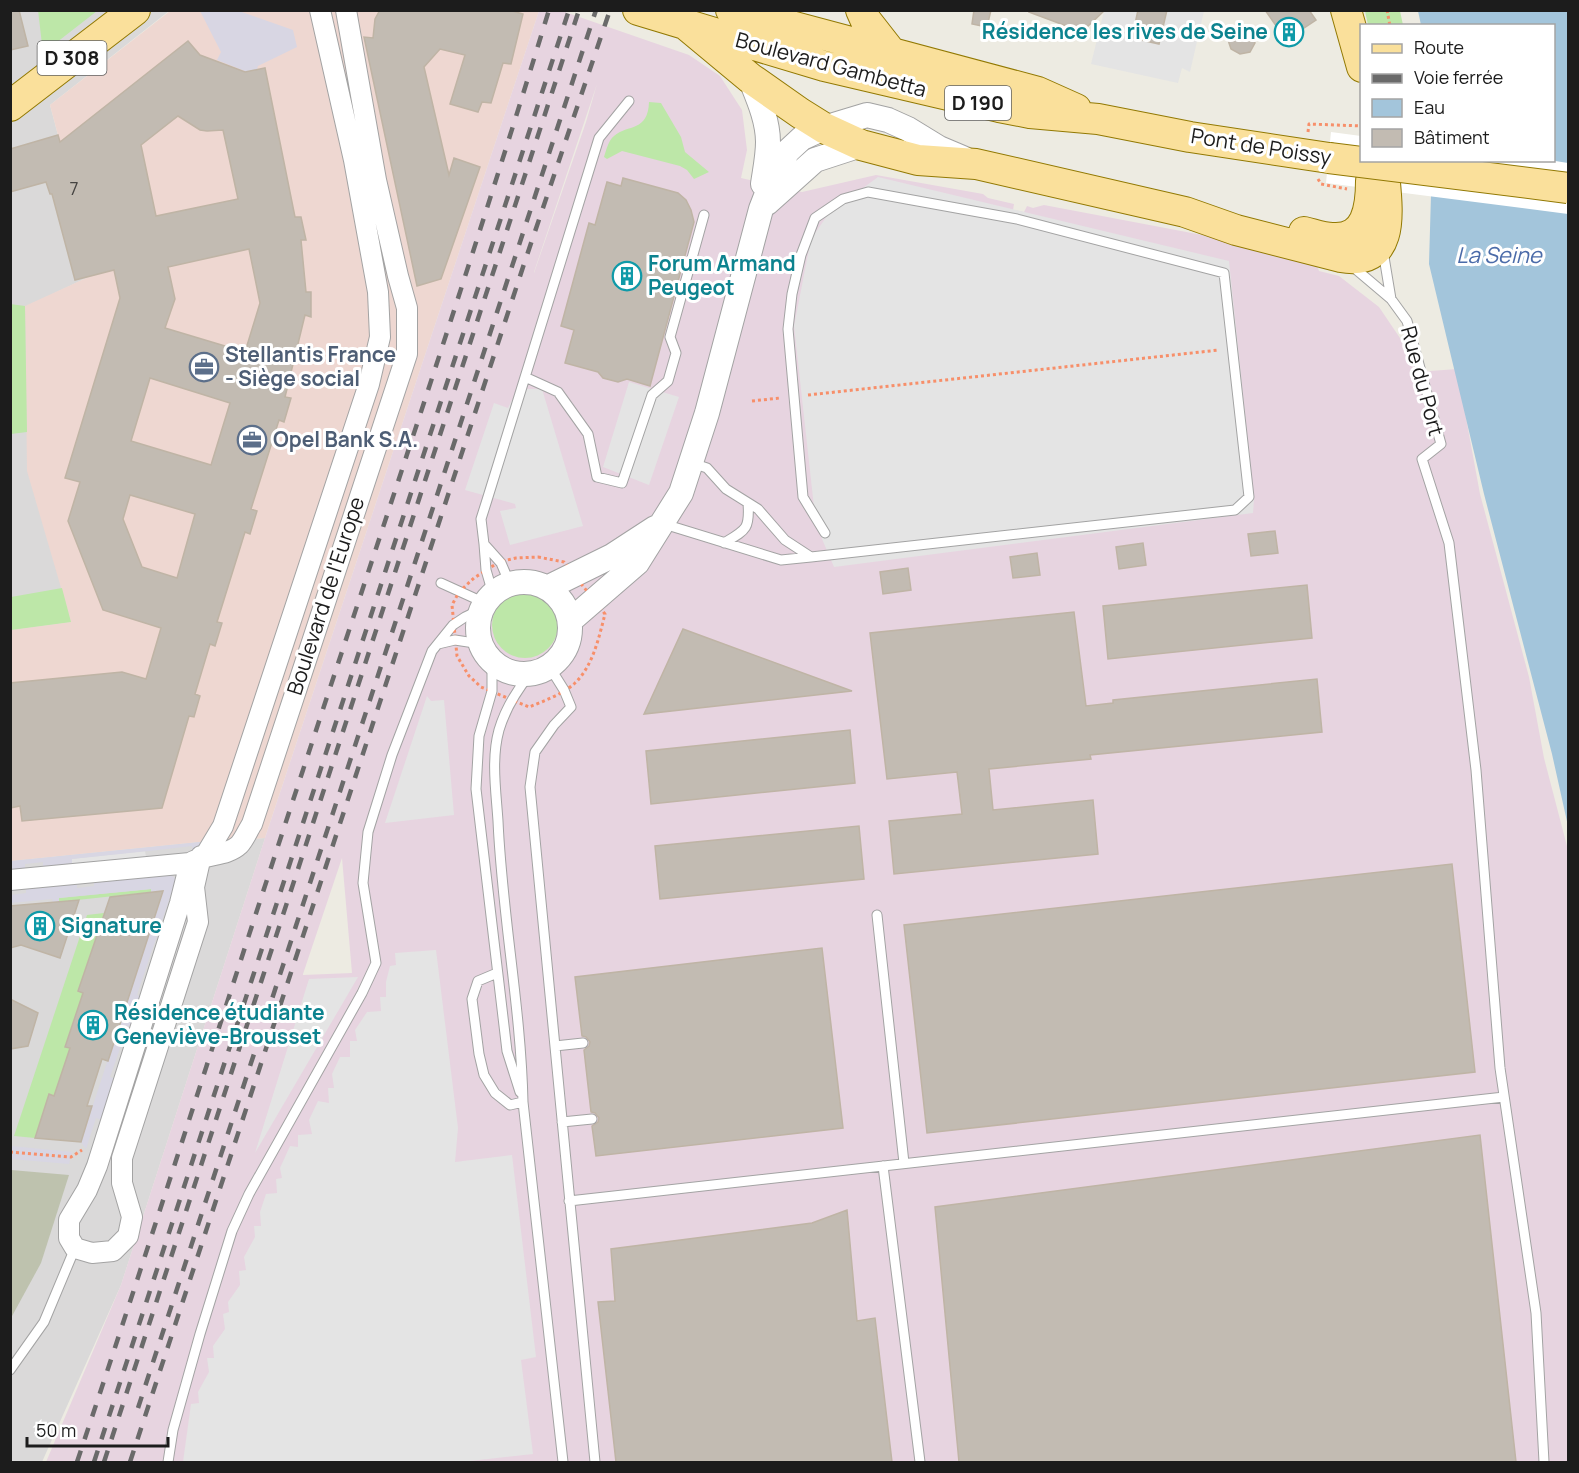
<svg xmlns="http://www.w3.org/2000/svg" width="1579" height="1473" font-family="Manrope,sans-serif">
<rect width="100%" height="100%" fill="#edebe2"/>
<path fill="#dad9d9" d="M10,11H169L50,105L95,274L25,307L62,588L71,622L11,630Z
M265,838L121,1285L42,1462H11V861L199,842Z"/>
<path fill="#eed7d1" d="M170,11H539L265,838L199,842L11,861L10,630L71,622L27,471L25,306L95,274L50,105Z"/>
<path fill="#e7d4e0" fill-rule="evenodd" d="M539,11H562L689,55L720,76L742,110L747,150L741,178L802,192L876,175L983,194L988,198L1014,204L1013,210L1024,212L1027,206L1033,208L1044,205L1313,256L1319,271L1339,276L1379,307L1402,341L1417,372L1457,369L1480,494L1529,677L1544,758L1568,850V1462H46L121,1285L265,838ZM597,84L586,122L534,273V272ZM342,858L352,973L303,975V974Z"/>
<path fill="#bec2ae" d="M11,1170L69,1175L41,1263L11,1318Z"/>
<path fill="#bde7a8" d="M38,10H97V11L43,53Z
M1365,11H1400L1403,25H1368Z
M649,102L661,103L681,137L685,152L709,172L694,179L687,170L680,166L622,151L607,159L604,157C606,151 608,141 614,136C628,124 648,132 649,102Z
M10,304L25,306L27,432L11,434Z
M62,588L71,622L11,630V597Z
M492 625a33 33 0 1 1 66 0a33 33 0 1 1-66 0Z
M152,889L151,892L59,902V898Z
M104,913L78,991L83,993L65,1046L70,1048L54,1096L49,1095L35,1138L14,1136L87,915Z"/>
<path fill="#e4e4e4" d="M1104,11H1138L1132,38L1158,44L1167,11H1204L1190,72L1182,68L1178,83L1091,64Z
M878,177L1229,261L1254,500L1253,513L834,567L816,525L794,326L811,239L829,213Z
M629,382L679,397L649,485L603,467Z
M523,389H542L583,526L510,545L500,511L516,508L515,504L465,490L494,403L508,408L512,400Z
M427,696L431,701L444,700L454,815L385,823Z
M145,851L146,857L72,865L71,859Z
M436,950L458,1128L455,1162L512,1155L536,1357L521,1360L533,1454L461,1462H183L191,1404L199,1403L198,1392L209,1372L207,1358H214L213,1346L225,1329L223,1314L229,1312L228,1302L240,1285L239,1271L246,1270L244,1257L255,1237L254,1226H261L260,1212L266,1194L277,1193L276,1179L282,1178L280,1168L290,1146L298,1147V1135L312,1134L309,1120L318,1101L329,1103L328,1088H334L332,1074L340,1057H350V1041H357L355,1030L367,1012L381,1011L380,997H386V982L390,966L396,965L395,953Z
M358,977L255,1153L309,979Z"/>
<path fill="#d8d6e3" d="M200,11H239L293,30L297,47L258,66L257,69L247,72L217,60L221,52Z
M210,841L193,853L192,846L158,850L72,859V865L43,868V862L25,864V870L11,871V861Z
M169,874L178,880V896L171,894L137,995L145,998L136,1027L128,1026L110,1077L118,1080L105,1121L96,1118L86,1149L81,1142L163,891L151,892V889L59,898V902H53L52,899L11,903V906V895L26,893V887L77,882V888L94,886V880Z
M11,1146L72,1152L69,1164L11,1159Z"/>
<path fill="#a3c5db" d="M1418,11H1568V826L1552,754L1484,494L1429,264L1432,161L1554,160V26L1421,25Z"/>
<path fill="#fff" d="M1331,132L1361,136L1362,160H1549L1568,163V214L1326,183Z"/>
<path fill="#c2bbb2" stroke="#bfb4a5" stroke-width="1.5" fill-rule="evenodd" d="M10,10H19L28,46L10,50Z
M380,10H509L523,14L511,64L503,63L491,103L482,102L478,112L450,104L465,55L440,49L424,67L449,175L454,158L480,167L441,279L417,286L364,37L373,38L375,19Z
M974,10H991L987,27L972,24Z
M1030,10H1105L1088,26L1077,30L1029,12Z
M1138,10H1167L1159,44L1132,38Z
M1265,10H1309L1316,20L1286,40Z
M1243,28L1251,29L1255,43L1250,52L1240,54L1231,49L1228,40L1233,30Z
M188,41L200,55L245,72L265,68L295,217H301L306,240H301L306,292H311V317L305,315L285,397L291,398L284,422L279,420L251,509L257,511L250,534L245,532L217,622L222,623L215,646L210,644L195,694L200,696L194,717L189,716L162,808L22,821L20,806L10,808V683L122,672L146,679L161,628L103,610L68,521L80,482L65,478L120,298L114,270L75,280L52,194H50L46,182L10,192V149L58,135L60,142ZM178,116L200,130L207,131L223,130L238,199L156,216L141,145ZM249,249L260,303L245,352L165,328L175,299L168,267ZM150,378L230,403L211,465L131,441ZM130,495L195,514L177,578L142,567L123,519Z
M623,178L678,193L686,200L691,210L694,222L650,386L627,379L618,382L603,378L598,372L565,363L574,330L561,326L589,223L595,225L607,182L621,186Z
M1275,531L1278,553L1251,556L1248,534Z
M1143,543L1146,565L1119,569L1116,547Z
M1037,553L1040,575L1013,578L1010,557Z
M908,568L911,590L883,594L880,572Z
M1307,585L1312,638L1108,659L1103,606Z
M1074,612L1086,706L1113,703V700L1317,679L1322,732L1090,755L1091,759L989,769L993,810L1093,800L1098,854L894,874L889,821L962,814L957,772L887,779L870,633Z
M683,629L852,691L644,714Z
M850,730L855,783L651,804L646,751Z
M859,826L864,879L660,899L655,846Z
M1452,864L1475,1072L927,1133L904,925Z
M163,891L108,1061L102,1059L87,1106H92L81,1142L35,1138L49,1094L54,1096L70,1048L65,1047L83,993L78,991L110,897Z
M79,900L60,958L21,945L10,948V906Z
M822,948L843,1128L596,1156L592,1126L598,1122L599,1118L595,1113L591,1112L584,1050L589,1046L590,1042L586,1037L582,1036L575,977Z
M10,999L38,1013L28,1046L10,1049Z
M1480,1135L1516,1462H959L935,1207Z
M847,1210L857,1321L875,1318L892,1462H616L598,1302L615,1301L611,1249L812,1223Z"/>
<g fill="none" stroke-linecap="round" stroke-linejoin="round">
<g stroke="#a3a3a3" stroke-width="11">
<path id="service" d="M1383,251L1391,299
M1352,266L1391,299L1407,321L1441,444L1422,459L1449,543L1476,770L1500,1068L1536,1313L1544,1462
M525,377L558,392L588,434L597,477L622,483L652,395L668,381L676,353L670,337L704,215
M664,524L781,560L811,557L785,540L758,509L726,489L707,468L692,463
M724,543C746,530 750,529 748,503
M484,544L481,519L487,500L599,138L629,101
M811,557L1235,510L1249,497L1224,273L1017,219L868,192L843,199L815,218L801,255L792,294L788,329L803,497L825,533
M441,583L485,603
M493,594L486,570L484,544L501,563L510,584
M438,644L455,640L481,644
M492,662V691L479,736L476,789L507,1051L520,1092
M549,666L564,690L571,707L554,725L535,752L530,787L595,1462
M530,674C517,690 505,710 499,730C491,759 496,791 498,821C502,915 521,1008 523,1102L563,1462
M877,915L904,1163
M497,973L478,981L472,999L479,1054L484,1075L495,1093L510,1105L523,1102
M555,1046L583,1043
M562,1122L592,1119
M883,1166L920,1462
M569,1201L1504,1097
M10,1370L44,1322L75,1248
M168,1462L173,1430L200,1334L232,1231L249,1194L362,993L376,963L363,883L368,832L392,755L432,651L453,625L465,617L482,609"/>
</g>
<g stroke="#a3a3a3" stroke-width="22">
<path id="minor" d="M205,856L223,826L369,384L380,337L378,292L354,160L320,10
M190,863L180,903L97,1166L87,1190L69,1220V1238L75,1248L92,1253L113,1251L128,1236L132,1217L122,1183V1158L198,922L194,887L201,856
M10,880L190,863C206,853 226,857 239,845C244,840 248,830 252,824L407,354V308L398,276L376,180L346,10"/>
</g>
<g stroke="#a3a3a3" stroke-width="26">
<path id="tertiary" d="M750,78C758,98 768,120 768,142C768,156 765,170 763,184
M767,203L815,160L861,145
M478 628a46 46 0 1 1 92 0a46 46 0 1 1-92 0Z
M547,588L612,556L655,528
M570,621L637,563L681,493L707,413L761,209L777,168L788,151L802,138L824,128L867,115L888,120L908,129L939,148L965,159"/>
</g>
<g stroke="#927903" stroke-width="32">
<path id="primary" d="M638,10L824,66L999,107L1030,113L1098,119L1190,137L1329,158
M731,10L1038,92L1076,109
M861,10L865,19L890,51
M1346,10L1362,67
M685,24L750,78L800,113L824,128L861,145L918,160L976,164L1185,212L1236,230L1341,257C1402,268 1385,198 1383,160
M10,106L135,10
M1304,232C1313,234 1323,238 1333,238C1367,240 1371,207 1371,181"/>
</g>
<path stroke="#f78f6a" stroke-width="3" stroke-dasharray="3 3" stroke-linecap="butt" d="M1387,10L1390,26
M1308,132L1309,124L1362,126
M1318,179L1321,184L1347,189
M808,395L1219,350
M752,401L780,398
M538,557L564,562L605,614C599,637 593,666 575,683C563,694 544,701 529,707L481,687L469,676L457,656L452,605L459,592L474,578L499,562L516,558Z
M10,1152L71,1157L82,1150"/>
<use href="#service" stroke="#fff" stroke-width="9"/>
<use href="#minor" stroke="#fff" stroke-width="20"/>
<use href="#tertiary" stroke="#fff" stroke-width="24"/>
<use href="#primary" stroke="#fae09b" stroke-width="30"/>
<path stroke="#6a6a6a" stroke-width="4.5" stroke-dasharray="12 12" stroke-linecap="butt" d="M138,1408L596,10
M77,1462C154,1232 227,1000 303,770C386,517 471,265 549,10
M94,1462L569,10
M104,1462L579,10
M130,1462L525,261L610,10"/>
<g stroke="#927903" stroke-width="32" stroke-linecap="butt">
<path id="primary-bridge" d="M1329,158L1568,188"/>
</g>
<use href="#primary-bridge" stroke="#fae09b" stroke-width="30"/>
</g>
<defs>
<g id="building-ring" transform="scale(1.5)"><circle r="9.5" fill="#fff" stroke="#0f9aa8" stroke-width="1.5"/><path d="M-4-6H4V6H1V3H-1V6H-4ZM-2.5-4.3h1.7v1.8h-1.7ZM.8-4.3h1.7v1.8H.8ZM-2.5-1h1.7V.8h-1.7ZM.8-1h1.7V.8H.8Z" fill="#0f9aa8"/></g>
<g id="office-ring" transform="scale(1.5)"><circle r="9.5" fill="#fff" stroke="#5c6f8a" stroke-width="1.5"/><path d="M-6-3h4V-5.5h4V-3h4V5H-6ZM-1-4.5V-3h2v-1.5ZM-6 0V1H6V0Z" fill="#5c6f8a"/></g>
</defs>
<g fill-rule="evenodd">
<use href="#building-ring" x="1289" y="32"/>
<use href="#building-ring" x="627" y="276"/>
<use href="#office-ring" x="204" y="367"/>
<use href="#office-ring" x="252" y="440"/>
<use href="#building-ring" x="40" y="926"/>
<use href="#building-ring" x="93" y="1025"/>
</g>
<g text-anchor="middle" stroke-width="6" stroke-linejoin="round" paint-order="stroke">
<g font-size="18" fill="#464442">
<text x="74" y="195">7</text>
</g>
<g fill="#fff" stroke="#606060" stroke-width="1.5">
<rect x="37.5" y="41" width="69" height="34" rx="4.5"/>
<rect x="945" y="86" width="66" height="34" rx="4.5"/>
</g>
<g font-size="20" font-weight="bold" fill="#1c1c1c">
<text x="72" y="65">D 308</text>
<text x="978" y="110">D 190</text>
</g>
<g font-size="21" font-weight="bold" fill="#0d838f" stroke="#fff" text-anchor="start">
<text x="1268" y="39" text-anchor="end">Résidence les rives de Seine</text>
<text x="648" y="271">Forum Armand<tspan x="648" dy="24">Peugeot</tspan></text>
<text x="61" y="933">Signature</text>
<text x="114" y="1020">Résidence étudiante<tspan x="114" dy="24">Geneviève-Brousset</tspan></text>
</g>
<g font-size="21" fill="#1c1c1c" stroke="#fff">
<text transform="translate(831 65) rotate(15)" y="7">Boulevard Gambetta</text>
<text transform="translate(1261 147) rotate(9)" y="7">Pont de Poissy</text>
<text transform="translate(1422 381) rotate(75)" y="7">Rue du Port</text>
<text transform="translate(326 596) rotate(-72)" y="7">Boulevard de l'Europe</text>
</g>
<g font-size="21" font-weight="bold" fill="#4e5e75" stroke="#fff" text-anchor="start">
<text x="225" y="362">Stellantis France<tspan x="225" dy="24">- Siège social</tspan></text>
<text x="273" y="447">Opel Bank S.A.</text>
</g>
<g font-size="22" font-style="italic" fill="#4b6ba9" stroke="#fff">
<text x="1499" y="263">La Seine</text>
</g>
</g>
<rect width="1579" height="1473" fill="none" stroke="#1c1c1c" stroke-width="24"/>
<rect x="1360" y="24" width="195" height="138" fill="#ffffff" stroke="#a4a4a4" stroke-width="1.5"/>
<rect x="1372" y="44" width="30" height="9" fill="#fae09b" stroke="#a4a4a4" stroke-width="1.5"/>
<text x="1414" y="54" font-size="18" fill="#1c1c1c">Route</text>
<rect x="1372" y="74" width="30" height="9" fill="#6a6a6a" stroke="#a4a4a4" stroke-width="1.5"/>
<text x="1414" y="84" font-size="18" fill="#1c1c1c">Voie ferrée</text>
<rect x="1372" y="99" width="30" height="18" fill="#a3c5db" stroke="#a4a4a4" stroke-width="1.5"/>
<text x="1414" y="114" font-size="18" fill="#1c1c1c">Eau</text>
<rect x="1372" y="129" width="30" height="18" fill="#c2bbb2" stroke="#a4a4a4" stroke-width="1.5"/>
<text x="1414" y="144" font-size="18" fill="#1c1c1c">Bâtiment</text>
<path d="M27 1437v9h141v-9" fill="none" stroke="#1c1c1c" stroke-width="3"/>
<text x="36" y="1437" font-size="18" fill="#1c1c1c" stroke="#ffffff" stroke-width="4.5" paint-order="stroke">50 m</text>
</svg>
